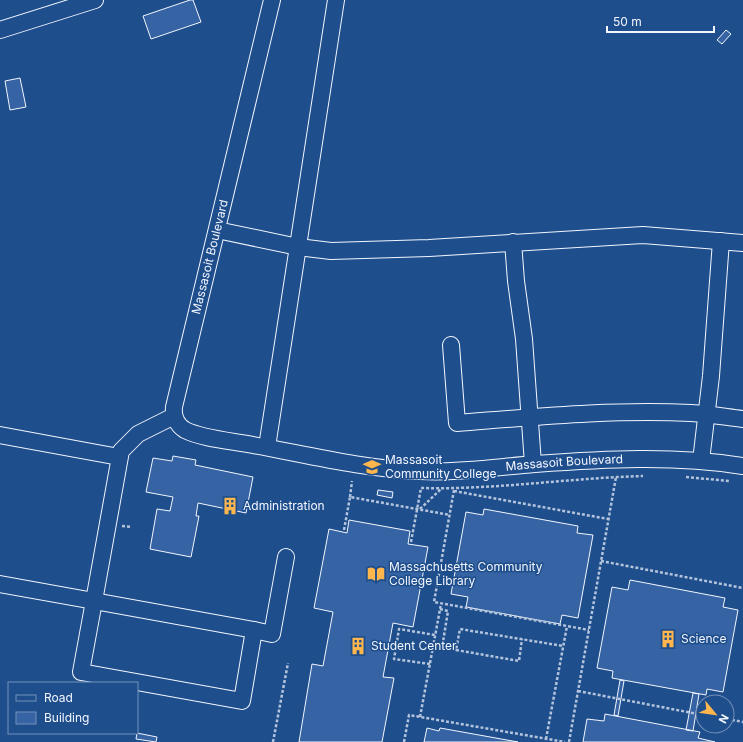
<svg xmlns="http://www.w3.org/2000/svg" width="743" height="742" font-family="Inter,sans-serif">
<rect width="100%" height="100%" fill="#1f4e8c"/>
<path fill="#3563a3" stroke="#f2f6ff" d="M190,0H193L201,22L151,39L143,16Z
M726,30L731,34L722,44L717,40Z
M20,78L26,107L10,110L5,81Z
M173,456L196,460L195,465L253,477L246,513L198,503L196,516H199L191,557L150,549L157,509L170,511L173,497L146,492L153,458L172,461Z
M378,490L393,492L392,498L377,495Z
M484,509L578,526L577,533L593,535L578,618L562,615L560,624L466,607L468,597L451,594L466,512L483,515Z
M349,520L410,531L408,544L428,547L413,627L393,623L383,677L394,678L382,742H299L312,664L323,666L333,612L314,608L329,529L347,533Z
M630,580L725,598L723,607L738,610L723,692L707,689L706,695L612,678L613,671L597,668L612,587L628,590Z
M620,680L624,681L618,716L614,715Z
M693,693L699,694L693,731L686,730Z
M605,714L700,732L698,738L715,742H583L587,719L604,721Z
M427,728L439,731L440,728L518,742H424Z
M137,733L157,737L156,742L136,739Z"/>
<g fill="none" stroke-linecap="round" stroke-linejoin="round">
<g stroke="#f2f6ff" stroke-width="18">
<g id="minor">
<path id="s1" d="M272,0L174,407C173,416 177,425 185,430C203,439 233,441 253,445C308,455 364,469 420,471C458,473 497,467 535,464C604,459 674,455 743,466"/>
<path d="M0,30L95,0"/>
<path d="M217,230L298,247L331,251L429,248L643,235L743,243"/>
<path d="M513,242L516,281L524,339L533,464"/>
<path d="M451,345L457,423C534,417 614,409 691,413C709,414 726,417 743,419"/>
<path d="M0,435L119,457"/>
<path d="M267,447L336,0"/>
<path d="M701,461L711,376L721,241"/>
<path d="M0,584L94,601L121,451L138,434L174,416"/>
<path d="M94,601L254,630L242,701L81,672Z"/>
<path d="M254,630L272,634L286,557"/>
</g>
</g>
<path stroke="#b3c4dc" stroke-width="2.5" stroke-dasharray="3 2" stroke-linecap="butt" d="M686,477L729,481
M454,490L434,602L589,630
M454,491L608,519
M350,497L352,481
M420,509L441,489
M122,526L132,527
M344,530L350,497L450,515
M411,542L421,488C495,490 569,478 643,476
M601,561L743,588
M440,609L448,611L442,648
M433,646L456,650L460,629L563,646
M456,650L519,661L522,639
M430,664L394,659L399,629L435,635
M578,691L703,715
M420,717L441,604
M727,719L743,722
M546,739L567,626
M273,742L288,663
M404,742L409,715L565,742
M569,742L616,477"/>
<use href="#minor" stroke="#1f4e8c" stroke-width="16"/>
</g>
<defs>
<g id="university-bare" transform="scale(1.38)"><path d="M0-5L7-2L0 1L-7-2ZM-4 1L0 2.5L4 1V4Q0 6-4 4Z" fill="#ffb74d" stroke="#1f4e8c" stroke-width="2.5" paint-order="stroke"/></g>
<g id="building-bare" transform="scale(1.38)"><path d="M-4-6H4V6H1V3H-1V6H-4ZM-2.5-4.3h1.7v1.8h-1.7ZM.8-4.3h1.7v1.8H.8ZM-2.5-1h1.7V.8h-1.7ZM.8-1h1.7V.8H.8Z" fill="#ffb74d" stroke="#1f4e8c" stroke-width="2.5" paint-order="stroke"/></g>
<g id="library-bare" transform="scale(1.38)"><path d="M-6-4Q-3-5.5-.7-3.5V5Q-3 3-6 4ZM6-4Q3-5.5 .7-3.5V5Q3 3 6 4Z" fill="#ffb74d" stroke="#1f4e8c" stroke-width="2.5" paint-order="stroke"/></g>
</defs>
<g fill-rule="evenodd">
<use href="#university-bare" x="372" y="467"/>
<use href="#building-bare" x="230" y="506"/>
<use href="#library-bare" x="376" y="574"/>
<use href="#building-bare" x="668" y="639"/>
<use href="#building-bare" x="358" y="646"/>
</g>
<g text-anchor="middle" stroke-width="3" stroke-linejoin="round" paint-order="stroke">
<g font-size="12" fill="#f2f6ff" stroke="#1f4e8c">
<text transform="translate(210 257) rotate(-76)" y="4">Massasoit Boulevard</text>
<text dy="4" stroke="none"><textPath href="#s1" startOffset="829">Massasoit Boulevard</textPath></text>
</g>
<g font-size="12" fill="#f2f6ff" stroke="#1f4e8c" text-anchor="start">
<text x="385" y="464">Massasoit<tspan x="385" dy="14">Community College</tspan></text>
<text x="243" y="510">Administration</text>
<text x="389" y="571">Massachusetts Community<tspan x="389" dy="14">College Library</tspan></text>
<text x="681" y="643">Science</text>
<text x="371" y="650">Student Center</text>
</g>
</g>
<rect x="8" y="682" width="130" height="52" fill="#1f4e8c" stroke="#7391ba"/>
<rect x="16" y="695" width="20" height="6" fill="#1f4e8c" stroke="#7391ba"/>
<text x="44" y="702" font-size="12" fill="#f2f6ff">Road</text>
<rect x="16" y="712" width="20" height="12" fill="#3563a3" stroke="#7391ba"/>
<text x="44" y="722" font-size="12" fill="#f2f6ff">Building</text>
<g transform="translate(715 714) rotate(119)"><circle r="19" fill="#1f4e8c" stroke="#7391ba"/>
<path d="M0-3L7 15L0 10L-7 15Z" fill="#ffb74d"/>
<text y="-6" font-size="11" font-weight="bold" text-anchor="middle" fill="#f2f6ff">N</text>
</g>
<path d="M607 26v6h107v-6" fill="none" stroke="#f2f6ff" stroke-width="2"/>
<text x="613" y="26" font-size="12" fill="#f2f6ff" stroke="#1f4e8c" stroke-width="3" paint-order="stroke">50 m</text>
</svg>
